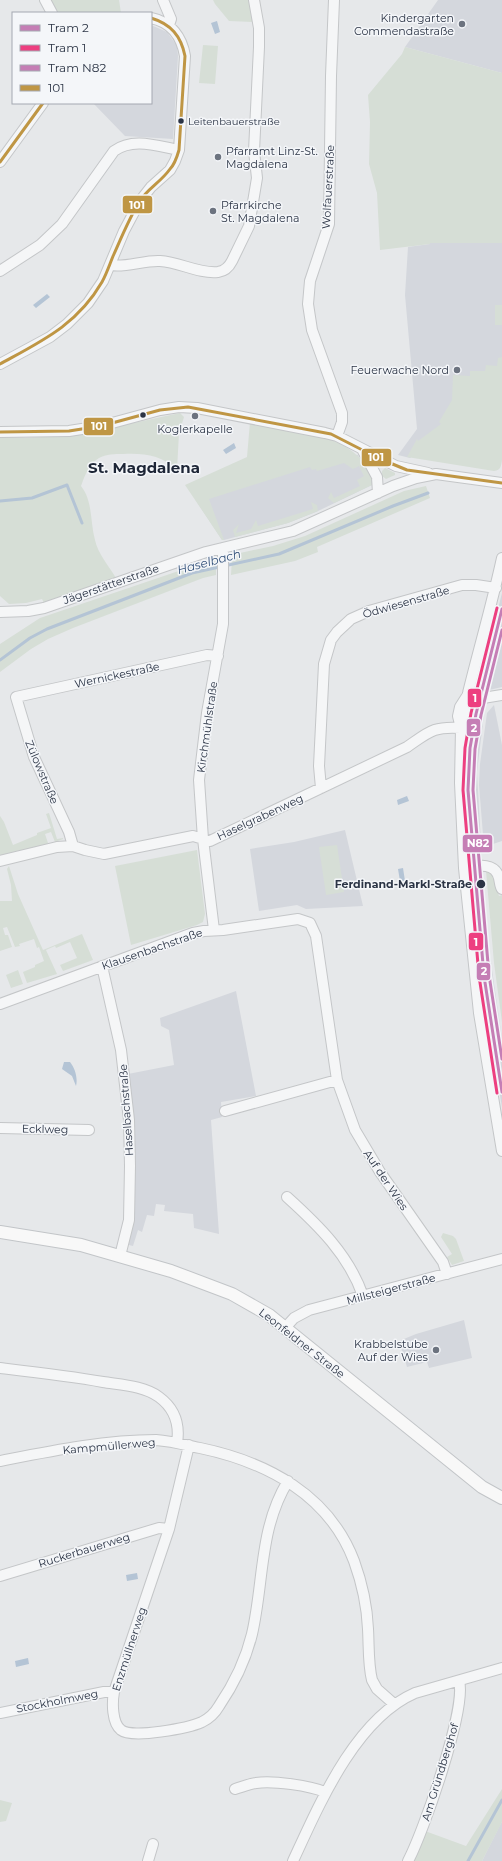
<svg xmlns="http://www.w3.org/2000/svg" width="502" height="1861" font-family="Montserrat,sans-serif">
<rect width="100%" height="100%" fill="#e6e8ea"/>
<path fill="#d4d7dd" d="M438,0H502V73L405,47Z
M151,25L167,32L177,46L178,56L173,139L125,136L93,103H151Z
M430,243H502V399L410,458L398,455L417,429L405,295L408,247L430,244Z
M332,453L358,455L372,485L316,512L288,523L224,540H222L195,499Z
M502,593V687L489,690L480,688L479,684Z
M494,705L502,745V841L484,847L479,785L480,764L487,713Z
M484,714L477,772L482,861L472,860L469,856L465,786L470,716Z
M345,830L363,906L306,909L297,905L259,911L250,849L294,842Z
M488,942L502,1039V1107L486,1013L477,943Z
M236,991L256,1096L221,1102L222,1117L211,1120L219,1234L194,1228L193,1214L164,1211L165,1205L156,1204L154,1216L147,1215L142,1232L138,1230L133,1246L129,1245L128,1074L174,1065L169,1030L161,1026L160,1018Z
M464,1320L472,1358L429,1368L427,1362L407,1367L399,1341L416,1334Z
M502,1822V1861H482L500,1825Z"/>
<path fill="#d6ded6" d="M49,0H119L121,13H56Z
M213,0H251L253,22L229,21L215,4Z
M203,45L218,46L215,84L199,83Z
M405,47L502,73V243H430V244L380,250L377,193L369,164L370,122L368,95L402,54Z
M495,305H502V325H495Z
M502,357V460C501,466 501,470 494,471L407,457L417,439L418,441L441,424L439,422L452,400L453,375L470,376V371H485L486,365L497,366L498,358Z
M180,413L184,417L179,433L177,470C162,455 144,453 123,454C115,454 106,454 99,458C89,464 85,475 81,486C93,501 90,522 95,540C98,554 109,566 116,578L44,603L42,599L26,603L9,604L0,596V437L26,438L77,435Z
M250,422C287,429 347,432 367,468C370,473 373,479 372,485L334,503L328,498L331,492L334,498L360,486L357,480L364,476L359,466L353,469L344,463L317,471L316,469L312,470L310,467L209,499L224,540H222L185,485L247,457Z
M385,468L395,473V475L386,479L382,476V471Z
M426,486L430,498L317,547L318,552L295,561L231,575L232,558L240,553L273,546L305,536L404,491Z
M311,502L317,505L318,511L288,523L235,537L233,530L239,524L236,533L251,529L256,520L258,526L313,509Z
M214,559L216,562V575L203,578L73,628L48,639L31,649L0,672V644L40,618Z
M49,813L57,839L63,838V839L55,842L51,832L45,834L48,843L46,845L0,857V816L4,822L13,845L37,835V833L51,828L46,814Z
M337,845L344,892L326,895L319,847Z
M197,850L205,914L203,922L197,925L131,945L115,866Z
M9,866L18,894L43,950L82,934L93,960L63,971L60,965L77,958L70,942L56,948L55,946L46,950L57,974L27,983L23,972L35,967V965L44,961L39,947L37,948L34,939L19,944L20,946L15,947L7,927L3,928L5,935H8L12,947L0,951V901H12L11,885L7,869Z
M486,871L494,875L499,896L502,895V1022L494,963Z
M18,970L23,984L11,988L6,975Z
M443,1233L453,1236L456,1239L464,1261L452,1265L447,1257L452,1254L441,1237Z
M502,1789V1822L482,1861H412L425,1831L466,1846Z
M0,1800L12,1803L6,1821L0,1822Z"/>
<path fill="#b4c4d5" d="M217,21L220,32L215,34L211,23Z
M47,294L50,297L36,308L33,305Z
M234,443L236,448L226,454L223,450Z
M407,796L409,801L398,805L397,800Z
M403,868L405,881H400L398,869Z
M64,1062H70C75,1068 78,1078 76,1086L72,1076L62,1069Z
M137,1573L138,1579L127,1581L126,1575Z
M28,1658L29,1664L16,1667L15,1661Z"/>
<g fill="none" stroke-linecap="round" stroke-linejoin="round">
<path stroke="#b4c4d5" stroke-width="3" d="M0,501L32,498L67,485L82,523
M0,660L30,638L47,629L192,573L279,554L393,506L428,493
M468,1861L502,1800"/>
<g stroke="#c4c6c8" stroke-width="12">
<path id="minor" d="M45,0L52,13
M163,0L171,19L169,25
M334,0L331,76L329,224L310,281L308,304L312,330L342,413V422L337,436
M0,162L43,103
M111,265C124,268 145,260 160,261C180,262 198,274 218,272C225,271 229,267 232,261L249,226L257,178L254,151L259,47V28L254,0
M0,271L40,245L62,224L114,151C133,137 157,146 179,150
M0,364L50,337L67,324L88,303L103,281L124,231L140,201L151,187L170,170L175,161L179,150L185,56C182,37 171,22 151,18
M0,432L69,431L101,426L160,410L179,407L197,408L325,433L337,436L396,466L428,473
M363,451L377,477L378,493
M0,612L28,611L44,608L206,552L293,531L393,486L416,478L436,474L502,483
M467,696L460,707L458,716L461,728L460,783L464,868L479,1013L502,1151
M467,696L483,698L502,695
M461,728C471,714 464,707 468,693C479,648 492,604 502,558
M321,788L319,766L324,664L331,640L337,632L351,619L369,611L462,585H476L496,588
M73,846L69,832L34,757L16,697L207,655L218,656
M0,861L57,847L73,846L85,850L104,854L193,836L210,841L407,747C429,732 433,726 461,728
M464,868C476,866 495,861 499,878C500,882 500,887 502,889
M214,930L203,839L199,780L207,713L223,624V548
M102,966L121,1050L129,1120L130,1166L129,1220L120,1256
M0,1004L193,933L204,931L223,930L298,919L310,923L316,936L337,1080L355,1130L380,1172L443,1262L447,1274
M225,1111L337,1080
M0,1128L89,1130
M287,1197C318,1225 349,1255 363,1296
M285,1328L294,1318L309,1310L502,1259
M0,1368C34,1372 69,1376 103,1382C122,1385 144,1386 159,1397C174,1408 180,1424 177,1443
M189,1445L169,1529L114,1692C112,1703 112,1723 121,1730C132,1739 189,1728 202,1722C210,1718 215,1713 219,1706C234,1684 246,1659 252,1634C264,1582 259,1528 288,1481
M0,1461C51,1451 104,1440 156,1440C171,1441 186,1445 200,1448C267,1462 329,1495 354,1561C362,1583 367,1605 368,1629C369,1646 368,1664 372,1680L377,1689L394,1704
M0,1576L159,1528L169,1529
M0,1713L104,1692H114
M235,1789C242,1787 249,1784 256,1783C272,1780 311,1786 325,1792
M148,1861L153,1844
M293,1861C319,1805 355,1719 415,1693L502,1668
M408,1861C423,1833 467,1708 459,1681"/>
</g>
<g stroke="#c2c5c8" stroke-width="14">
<path id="major" d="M0,1232L81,1245L171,1271L232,1294L269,1315L482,1487L502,1498"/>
</g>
<use href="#minor" stroke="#f5f6f7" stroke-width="10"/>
<use href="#major" stroke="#f8f8f8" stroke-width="12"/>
<g stroke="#f4f6f9" stroke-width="6">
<path id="bus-1" d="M0,162L43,103
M0,364C42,341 77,325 102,282C107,273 110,263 114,254C122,236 129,219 139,202C147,189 161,182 170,169C175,164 177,157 179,150L185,56C181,36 171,24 151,18
M0,432L69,431L101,426L160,410L188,407L331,434L378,458L407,470L502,483"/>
</g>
<use href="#bus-1" stroke="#bf9644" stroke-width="3"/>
<g stroke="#f4f6f9" stroke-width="6">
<path id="tram-1" d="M502,609L476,714L470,748L468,790L484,976L502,1092"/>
</g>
<g stroke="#f4f6f9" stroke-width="6">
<path id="tram-2" d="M497,1093L479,976L463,790L465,748L471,713L497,608"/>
</g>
<g stroke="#f4f6f9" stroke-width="6">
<path id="tram-3" d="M502,630L481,715L475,749L473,790L489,975L502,1059"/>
</g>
<use href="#tram-1" stroke="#c57eb5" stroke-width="3"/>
<use href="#tram-2" stroke="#ed3f80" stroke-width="3"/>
<use href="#tram-3" stroke="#c57eb5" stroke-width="3"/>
</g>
<g fill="#6c737f" stroke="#f4f6f9" stroke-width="1.5">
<circle cx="462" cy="24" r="4"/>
<circle cx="218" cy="157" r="4"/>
<circle cx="213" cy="211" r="4"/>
<circle cx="457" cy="370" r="4"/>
<circle cx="195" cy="416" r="4"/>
<circle cx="436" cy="1350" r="4"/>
</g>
<g fill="#2b3445" stroke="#f4f6f9" stroke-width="1.5">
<circle cx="181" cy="121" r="3.5"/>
<circle cx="143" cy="415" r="3.5"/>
<circle cx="481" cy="884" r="5"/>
</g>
<g text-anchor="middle" stroke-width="3" stroke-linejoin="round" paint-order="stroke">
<g font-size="10" fill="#2b3445" stroke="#f4f6f9" text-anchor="start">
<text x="188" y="125">Leitenbauerstraße</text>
</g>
<g font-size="11" fill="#2b3445" stroke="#f4f6f9" text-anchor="end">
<text x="454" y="22">Kindergarten<tspan x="454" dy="13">Commendastraße</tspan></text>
<text x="226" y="155" text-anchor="start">Pfarramt Linz-St.<tspan x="226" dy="13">Magdalena</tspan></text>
<text x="221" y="209" text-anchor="start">Pfarrkirche<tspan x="221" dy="13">St. Magdalena</tspan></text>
<text x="449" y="374">Feuerwache Nord</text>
<text x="195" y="433" text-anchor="middle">Koglerkapelle</text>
<text x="428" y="1348">Krabbelstube<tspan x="428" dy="13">Auf der Wies</tspan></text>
</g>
<g font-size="11" fill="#2b3445" stroke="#f4f6f9">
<text transform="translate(328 187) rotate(-87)" y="4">Wolfauerstraße</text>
<text transform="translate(111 584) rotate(-19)" y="4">Jägerstätterstraße</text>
<text transform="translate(406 602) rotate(-16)" y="4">Ödwiesenstraße</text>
<text transform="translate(117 675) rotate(-12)" y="4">Wernickestraße</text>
<text transform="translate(207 727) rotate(-82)" y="4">Kirchmühlstraße</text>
<text transform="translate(42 772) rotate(67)" y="4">Zülowstraße</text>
<text transform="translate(260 817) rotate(-25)" y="4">Haselgrabenweg</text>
<text transform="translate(152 949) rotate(-19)" y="4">Klausenbachstraße</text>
<text transform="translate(126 1110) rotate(-94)" y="4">Haselbachstraße</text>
<text transform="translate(45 1129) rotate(1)" y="4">Ecklweg</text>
<text transform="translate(386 1180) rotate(56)" y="4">Auf der Wies</text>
<text transform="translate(391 1289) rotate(-15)" y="4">Millsteigerstraße</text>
<text transform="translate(302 1343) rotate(38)" y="4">Leonfeldner Straße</text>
<text transform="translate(109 1446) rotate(-5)" y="4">Kampmüllerweg</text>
<text transform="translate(84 1550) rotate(-17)" y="4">Ruckerbauerweg</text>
<text transform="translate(129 1649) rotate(-72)" y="4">Enzmüllnerweg</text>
<text transform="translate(57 1701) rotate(-11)" y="4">Stockholmweg</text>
<text transform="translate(440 1772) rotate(-73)" y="4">Am Gründberghof</text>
</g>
<g font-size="11" font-weight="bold" fill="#2b3445" stroke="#f4f6f9" text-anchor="end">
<text x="472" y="888">Ferdinand-Markl-Straße</text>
</g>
<g font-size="12" font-style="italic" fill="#34527a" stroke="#f4f6f9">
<text transform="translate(209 562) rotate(-15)" y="4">Haselbach</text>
</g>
<g font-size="15" font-weight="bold" fill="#1d2536" stroke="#f4f6f9">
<text x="144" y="473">St. Magdalena</text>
</g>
</g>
<g stroke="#f4f6f9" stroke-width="1.5">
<rect x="122" y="195" width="31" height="19" rx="4" fill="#bf9644"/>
<rect x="83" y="417" width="31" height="19" rx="4" fill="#bf9644"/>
<rect x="361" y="448" width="31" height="19" rx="4" fill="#bf9644"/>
<rect x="467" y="688" width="15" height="20" rx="4" fill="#ed3f80"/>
<rect x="466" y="718" width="15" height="19" rx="4" fill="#c57eb5"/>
<rect x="462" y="834" width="31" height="19" rx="4" fill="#c57eb5"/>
<rect x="468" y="932" width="16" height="19" rx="4" fill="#ed3f80"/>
<rect x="476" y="962" width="15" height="19" rx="4" fill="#c57eb5"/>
</g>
<g font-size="11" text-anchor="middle" font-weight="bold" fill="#fff">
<text x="137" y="209">101</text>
<text x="99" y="430">101</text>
<text x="376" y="461">101</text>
<text x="475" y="702">1</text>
<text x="474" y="732">2</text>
<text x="478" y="847">N82</text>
<text x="476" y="946">1</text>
<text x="484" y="975">2</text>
</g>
<rect x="12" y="12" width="140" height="92" fill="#f4f6f9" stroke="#a4a8b1"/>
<rect x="20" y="25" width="20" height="6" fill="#c57eb5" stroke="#a4a8b1"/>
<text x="48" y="32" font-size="12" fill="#2b3445">Tram 2</text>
<rect x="20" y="45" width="20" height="6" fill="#ed3f80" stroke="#a4a8b1"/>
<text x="48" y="52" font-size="12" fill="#2b3445">Tram 1</text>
<rect x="20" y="65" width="20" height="6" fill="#c57eb5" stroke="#a4a8b1"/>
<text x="48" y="72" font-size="12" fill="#2b3445">Tram N82</text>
<rect x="20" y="85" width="20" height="6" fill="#bf9644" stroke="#a4a8b1"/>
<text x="48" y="92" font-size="12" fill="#2b3445">101</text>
</svg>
